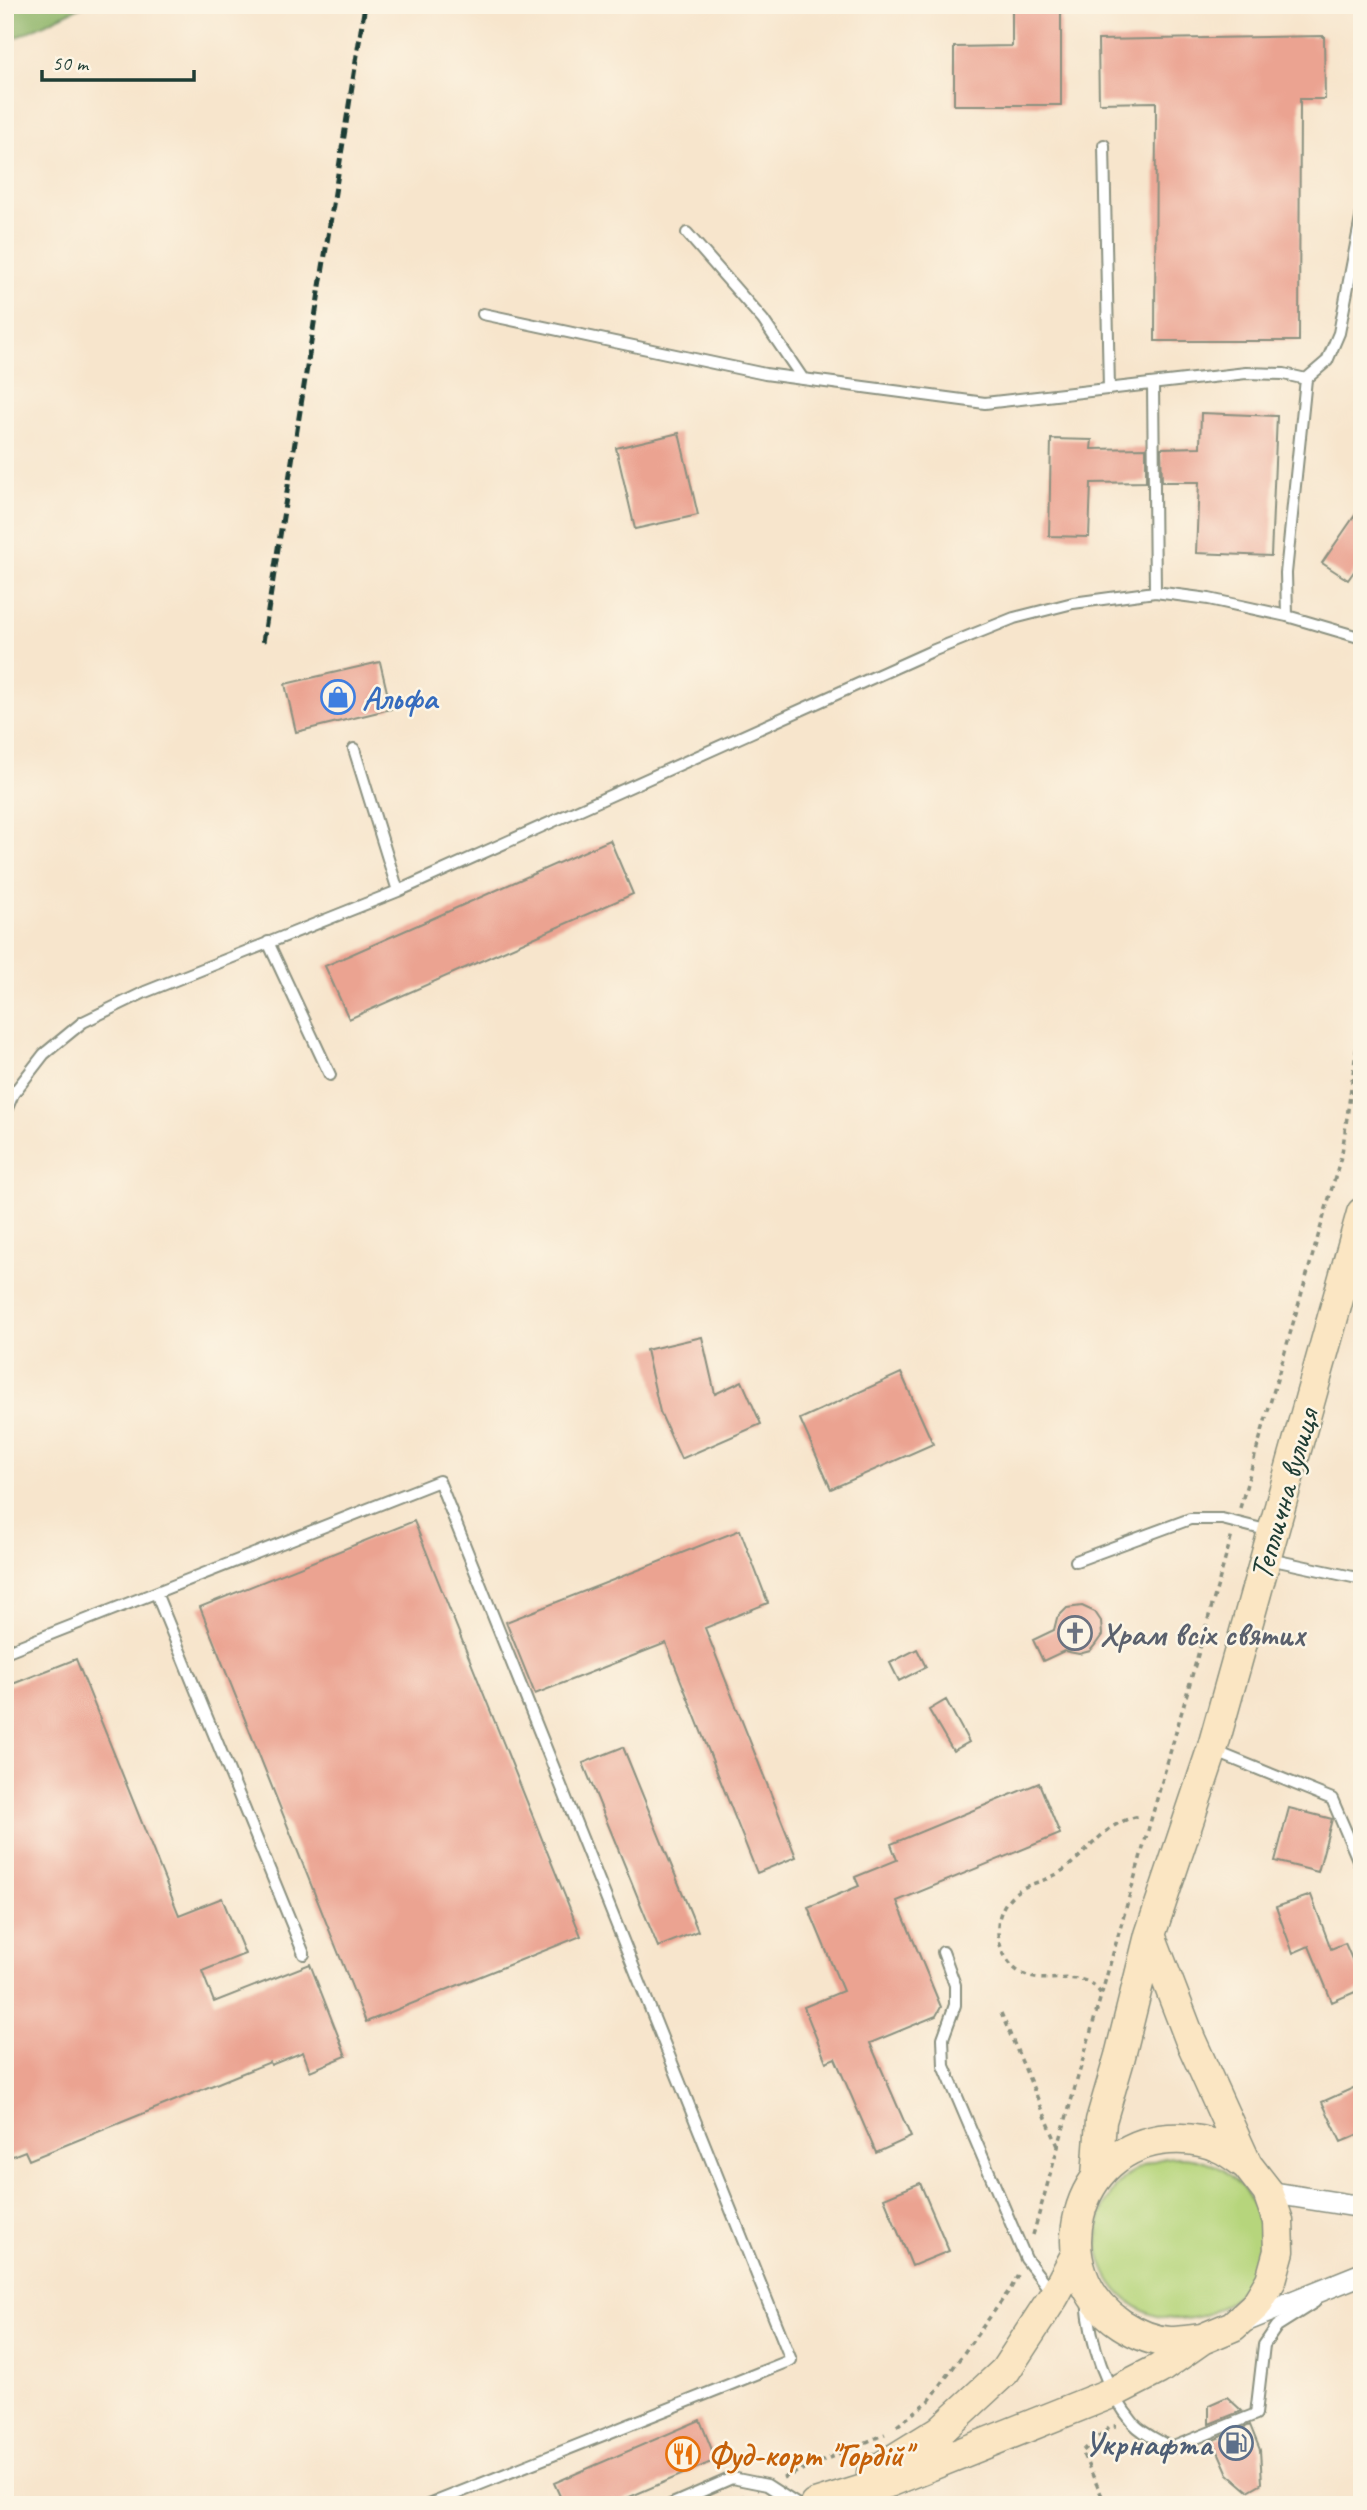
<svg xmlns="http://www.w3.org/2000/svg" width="1367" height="2510" font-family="Caveat,sans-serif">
<rect width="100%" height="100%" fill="#fcf5e5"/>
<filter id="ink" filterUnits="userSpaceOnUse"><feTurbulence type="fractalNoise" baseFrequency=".0143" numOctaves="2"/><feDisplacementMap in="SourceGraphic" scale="14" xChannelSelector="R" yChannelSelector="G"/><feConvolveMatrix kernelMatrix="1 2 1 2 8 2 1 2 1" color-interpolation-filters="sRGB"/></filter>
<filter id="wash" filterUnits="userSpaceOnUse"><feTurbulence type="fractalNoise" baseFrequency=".00686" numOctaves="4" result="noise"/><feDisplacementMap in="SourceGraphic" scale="28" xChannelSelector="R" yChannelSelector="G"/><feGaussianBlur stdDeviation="1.57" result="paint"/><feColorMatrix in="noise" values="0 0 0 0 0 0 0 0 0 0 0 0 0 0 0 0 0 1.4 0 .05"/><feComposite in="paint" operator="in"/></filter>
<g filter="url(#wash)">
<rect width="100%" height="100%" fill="#f7e5cc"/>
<path fill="#b6d57b" stroke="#6a8958" stroke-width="2" d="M1098 2238a81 81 0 1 1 162 0a81 81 0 1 1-162 0Z"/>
<path fill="#90b66b" stroke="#587a50" stroke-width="2" d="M5,5H84L5,43Z"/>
<g id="blocks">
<path fill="#eba391" d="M1012,10H1061V105H954V47L1012,46Z
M1324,36L1325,99H1300L1299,341H1155L1156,102L1099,103L1098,40Z
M1201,413L1277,416L1271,556L1196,553L1199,482H1162L1161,448L1200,447Z
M679,433L698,515L635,529L616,448Z
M1051,439L1092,440L1091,449L1146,448V482L1091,483L1089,537L1049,536Z
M1362,505V560L1348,580L1322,563Z
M380,662L391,709L296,732L285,684Z
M610,840L633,894L349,1019L325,966Z
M702,1337L715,1394L742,1381L761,1424L681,1459L660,1412L646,1350Z
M901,1373L933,1444L831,1489L800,1419Z
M414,1521L581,1936L366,2022L200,1607Z
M740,1530L768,1603L705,1628L796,1857L757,1873L666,1643L535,1694L506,1622Z
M1082,1606L1095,1612L1101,1621L1102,1635L1095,1645L1090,1651L1079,1654L1064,1651L1043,1661L1033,1640L1054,1630L1057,1618L1067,1608Z
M917,1649L926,1667L899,1681L890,1663Z
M76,1659L179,1915L222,1898L245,1954L202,1971L214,2002L310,1964L346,2056L310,2071L303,2052L271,2065L270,2062L29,2160L25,2151L5,2159V1687Z
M946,1700L969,1742L953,1751L929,1710Z
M623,1747L698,1931L658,1947L583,1763Z
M1039,1783L1060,1834L897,1901L941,2007L936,2016L870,2043L911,2137L876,2153L835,2058L826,2062L804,2007L843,1991L808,1907L859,1886L855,1877L897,1860L891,1844Z
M1289,1808L1332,1819L1318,1872L1275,1861Z
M1311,1895L1331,1949L1345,1943L1362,1982V1989L1332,2002L1309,1946L1293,1953L1276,1907Z
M1362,2084V2133L1341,2142L1322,2102Z
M920,2183L949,2251L912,2266L884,2198Z
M1227,2397L1242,2411L1209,2424V2405Z
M700,2420L716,2460L611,2505H564L554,2483Z
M1250,2425L1260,2450L1262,2483L1248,2491L1228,2474L1213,2440Z"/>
</g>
</g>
<g filter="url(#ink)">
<use href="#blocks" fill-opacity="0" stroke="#8b9180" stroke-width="2"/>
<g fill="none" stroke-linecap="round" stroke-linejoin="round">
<g stroke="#8b9180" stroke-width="14">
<path id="lane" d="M1104,145L1109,389
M1362,213L1339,333L1327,361L1306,379L1286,573L1287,616L1362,638
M687,233L763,320L803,379
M483,314L765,374L985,403L1246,373L1284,374L1306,379
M1153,384L1155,592
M354,749L398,891
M268,942L330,1075
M5,1113L13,1094L44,1054L83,1022L145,992L398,891L932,651L1014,618L1073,603L1155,592L1209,599L1287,616
M1269,1559L1362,1579
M1076,1561L1190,1519H1222L1270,1531
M156,1593L304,1954
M5,1652L439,1481L791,2360L428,2505
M1214,1751L1332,1799L1362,1869
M943,1952L955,1985V2005L943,2038L944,2066L1026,2259L1053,2294
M1087,2300C1090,2343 1106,2391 1134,2424C1143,2434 1160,2441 1171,2448L1256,2414L1264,2345L1277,2326L1315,2302
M670,2505L732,2478L767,2485L798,2505"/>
</g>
<g stroke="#8b9180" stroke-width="24">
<path id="street" d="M1268,2192L1362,2207
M1245,2321L1362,2274"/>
</g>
<g stroke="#8b9180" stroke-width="33">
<path id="secondary" d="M1097,2177L1101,2121L1120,2056L1150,1935L1212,1750L1362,1213
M1202,2339C1192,2340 1181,2342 1170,2342C1153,2341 1135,2333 1121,2324C1042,2271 1073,2146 1169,2139C1186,2138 1205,2140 1221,2148C1230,2152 1239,2160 1247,2165
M872,2473L940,2431L1005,2371L1054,2296L1076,2255
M815,2505L889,2482L1114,2392L1159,2369L1202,2339L1233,2326L1256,2305L1271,2280L1279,2251L1278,2221L1268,2192L1247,2165L1190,2039L1150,1935"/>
</g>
<path stroke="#8b9180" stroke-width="3.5" stroke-dasharray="5 5" stroke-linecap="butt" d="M1240,1508L1342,1153L1362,1009
M1101,1994C1078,1957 1026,2005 1002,1950C995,1933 997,1914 1008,1900C1021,1884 1038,1884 1055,1875C1087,1858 1102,1821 1141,1816
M1001,2013L1058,2146
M1033,2235L1232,1535
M897,2426L929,2401L1011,2288L1018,2275
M783,2478L885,2434
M723,2505L744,2496
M1106,2505L1082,2452L1110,2426H1116"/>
<use href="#lane" stroke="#fff" stroke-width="10"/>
<use href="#street" stroke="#fff" stroke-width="21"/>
<use href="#secondary" stroke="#fbe6c3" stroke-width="30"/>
<path stroke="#1f3d34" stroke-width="5" stroke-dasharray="10 5" stroke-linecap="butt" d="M263,642L365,5"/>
</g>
</g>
<defs>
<g id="shop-ring" transform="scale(1.75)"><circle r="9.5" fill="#fcf5e5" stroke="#3f7fe0" stroke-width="1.5"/><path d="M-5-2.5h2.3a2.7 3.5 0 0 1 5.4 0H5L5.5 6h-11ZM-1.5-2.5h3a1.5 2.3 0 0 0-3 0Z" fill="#3f7fe0"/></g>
<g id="church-ring" transform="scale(1.75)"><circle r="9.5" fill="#fcf5e5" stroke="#6b7280" stroke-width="1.5"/><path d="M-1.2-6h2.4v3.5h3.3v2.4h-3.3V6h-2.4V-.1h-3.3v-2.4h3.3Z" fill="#6b7280"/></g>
<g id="fuel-ring" transform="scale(1.75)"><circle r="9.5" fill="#fcf5e5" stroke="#5c6f8a" stroke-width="1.5"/><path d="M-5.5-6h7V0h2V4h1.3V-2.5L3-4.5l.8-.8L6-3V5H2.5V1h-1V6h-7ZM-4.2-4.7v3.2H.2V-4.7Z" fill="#5c6f8a"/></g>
<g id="restaurant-ring" transform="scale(1.75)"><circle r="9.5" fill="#fcf5e5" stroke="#e8710a" stroke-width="1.5"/><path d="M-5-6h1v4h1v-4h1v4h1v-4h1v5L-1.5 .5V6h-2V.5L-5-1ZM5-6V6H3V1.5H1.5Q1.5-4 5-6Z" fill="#e8710a"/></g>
</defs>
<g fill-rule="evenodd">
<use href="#shop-ring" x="338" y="697"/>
<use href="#church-ring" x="1075" y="1633"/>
<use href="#fuel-ring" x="1236" y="2443"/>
<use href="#restaurant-ring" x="683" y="2454"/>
</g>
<g text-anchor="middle" stroke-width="5" stroke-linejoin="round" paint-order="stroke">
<g font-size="33" font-weight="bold" fill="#366cbe" stroke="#fcf5e5" text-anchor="start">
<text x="362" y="709">Альфа</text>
</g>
<g font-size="33" fill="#1f3d34" stroke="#fcf5e5">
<text transform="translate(1283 1494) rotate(-74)" y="12">Теплична вулиця</text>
</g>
<g font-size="33" font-weight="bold" fill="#5b616d" stroke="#fcf5e5" text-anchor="start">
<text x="1100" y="1645">Храм всіх святих</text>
</g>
<g font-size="33" font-weight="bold" fill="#4e5e75" stroke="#fcf5e5" text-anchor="end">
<text x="1212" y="2455">Укрнафта</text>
</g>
<g font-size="33" font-weight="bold" fill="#c56008" stroke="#fcf5e5" text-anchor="start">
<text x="708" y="2466">Фуд-корт "Гордій"</text>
</g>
</g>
<rect width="1367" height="2510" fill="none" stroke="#fcf5e5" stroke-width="28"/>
<path d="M42 70v10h152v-10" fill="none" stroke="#1f3d34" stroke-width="3.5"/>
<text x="52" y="70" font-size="21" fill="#1f3d34" stroke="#fcf5e5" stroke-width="5" paint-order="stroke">50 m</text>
</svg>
